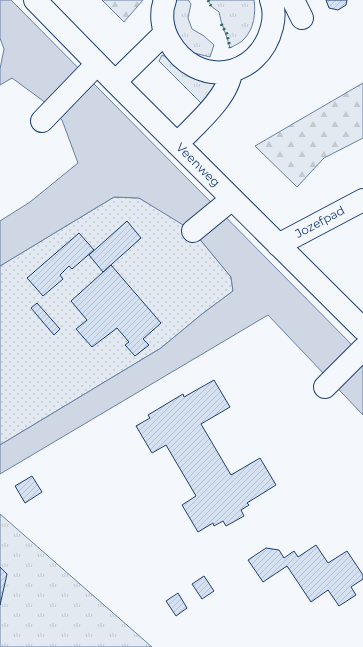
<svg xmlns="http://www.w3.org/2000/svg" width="363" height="647" font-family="Montserrat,sans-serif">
<defs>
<pattern id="grass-tufts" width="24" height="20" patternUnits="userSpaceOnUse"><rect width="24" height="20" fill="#e3e9f0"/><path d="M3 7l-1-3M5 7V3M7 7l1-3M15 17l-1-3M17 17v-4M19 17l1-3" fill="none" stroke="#c2c9d1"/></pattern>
<pattern id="forest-firs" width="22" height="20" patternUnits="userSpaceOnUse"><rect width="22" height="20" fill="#e3e9f0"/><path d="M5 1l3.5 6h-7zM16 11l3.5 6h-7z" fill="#c2c9d1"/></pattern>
<pattern id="park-dots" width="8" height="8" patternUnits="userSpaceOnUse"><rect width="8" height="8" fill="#e3e9f0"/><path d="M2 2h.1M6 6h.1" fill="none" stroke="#c2c9d1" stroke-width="1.8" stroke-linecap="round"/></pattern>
<pattern id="building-hatch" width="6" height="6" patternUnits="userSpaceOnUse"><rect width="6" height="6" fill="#d5e0f0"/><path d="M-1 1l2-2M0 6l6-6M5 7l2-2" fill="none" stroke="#b6c1d1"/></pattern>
</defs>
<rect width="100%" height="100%" fill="#f4f7fb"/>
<path fill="url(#grass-tufts)" stroke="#687fa3" d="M176,0H188L191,4L188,18L192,29L204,36L214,45L210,57L194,53L177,42L172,10Z
M208,0H254C256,13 254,29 244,39C241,43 235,45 230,48C227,35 221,25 219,12L211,6Z
M162,55L205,75L220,85L204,106L159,61Z
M0,514L152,647H0Z"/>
<path fill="url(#forest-firs)" stroke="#687fa3" d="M102,0H143L124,22Z
M363,83V138L324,158L297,187L255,146Z"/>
<path fill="url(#park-dots)" stroke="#687fa3" d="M114,197L139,198L186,225L193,231L231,277L233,291L202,314L161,348L0,445V266Z"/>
<path fill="#cfd7e4" stroke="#687fa3" d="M0,0H11L363,356V415L268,315L0,474V445L161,348L202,314L233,291L231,277L193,231L139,198L114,197L0,266V221L30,202L78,163L62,120L42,100L12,78L0,85V69L4,49L0,38Z"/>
<path fill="url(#building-hatch)" stroke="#1d3f73" d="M326,0H347L346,5L338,10L329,8Z
M127,221L141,238L103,272L89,255Z
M79,233L94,250L72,269L69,266L60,275L63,279L43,296L27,278Z
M111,265L161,323L143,339L149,345L135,356L125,345L129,342L117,328L92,347L76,329L87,320L71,301Z
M37,303L60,329L54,335L31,308Z
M214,380L230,407L201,424L231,475L260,458L276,485L247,503L249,505L241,510L244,516L226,526L223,521L214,526L213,523L198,532L182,505L196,496L166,445L152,453L136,426L150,418L148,415L183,394L184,397Z
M32,476L42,492L25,503L15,486Z
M316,545L328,563L347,551L363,575V579L351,587L356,595L339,606L328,590L311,602L287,566L263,582L248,560L266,548L279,550L284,558L294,551L298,557Z
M0,567L7,574L0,605Z
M204,576L214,591L202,599L192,584Z
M178,593L187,608L176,616L166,601Z"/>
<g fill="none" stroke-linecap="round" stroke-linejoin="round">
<g stroke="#1d3f73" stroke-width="24">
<path id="minor" d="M35,0L115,82L363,329
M165,0C160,13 162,29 169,41C196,89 259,80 272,27C274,19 274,8 271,0
M293,0L302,18
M115,82L164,34
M42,121L97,64
M177,144C195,125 229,97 231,71
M193,231L232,199
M278,245L363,200
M325,387L363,349"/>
</g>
<use href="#minor" stroke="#f4f7fb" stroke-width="22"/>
<path stroke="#2c6c60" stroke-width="3" stroke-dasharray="2 3" stroke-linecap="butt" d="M208,0L211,6
M221,24L227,34L230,48"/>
</g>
<g text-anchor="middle" stroke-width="3" stroke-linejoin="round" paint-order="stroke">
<g font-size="12" fill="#1d3f73" stroke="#f4f7fb">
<text transform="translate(198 165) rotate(45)" y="4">Veenweg</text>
<text transform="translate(320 222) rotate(-28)" y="4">Jozefpad</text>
</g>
</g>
</svg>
